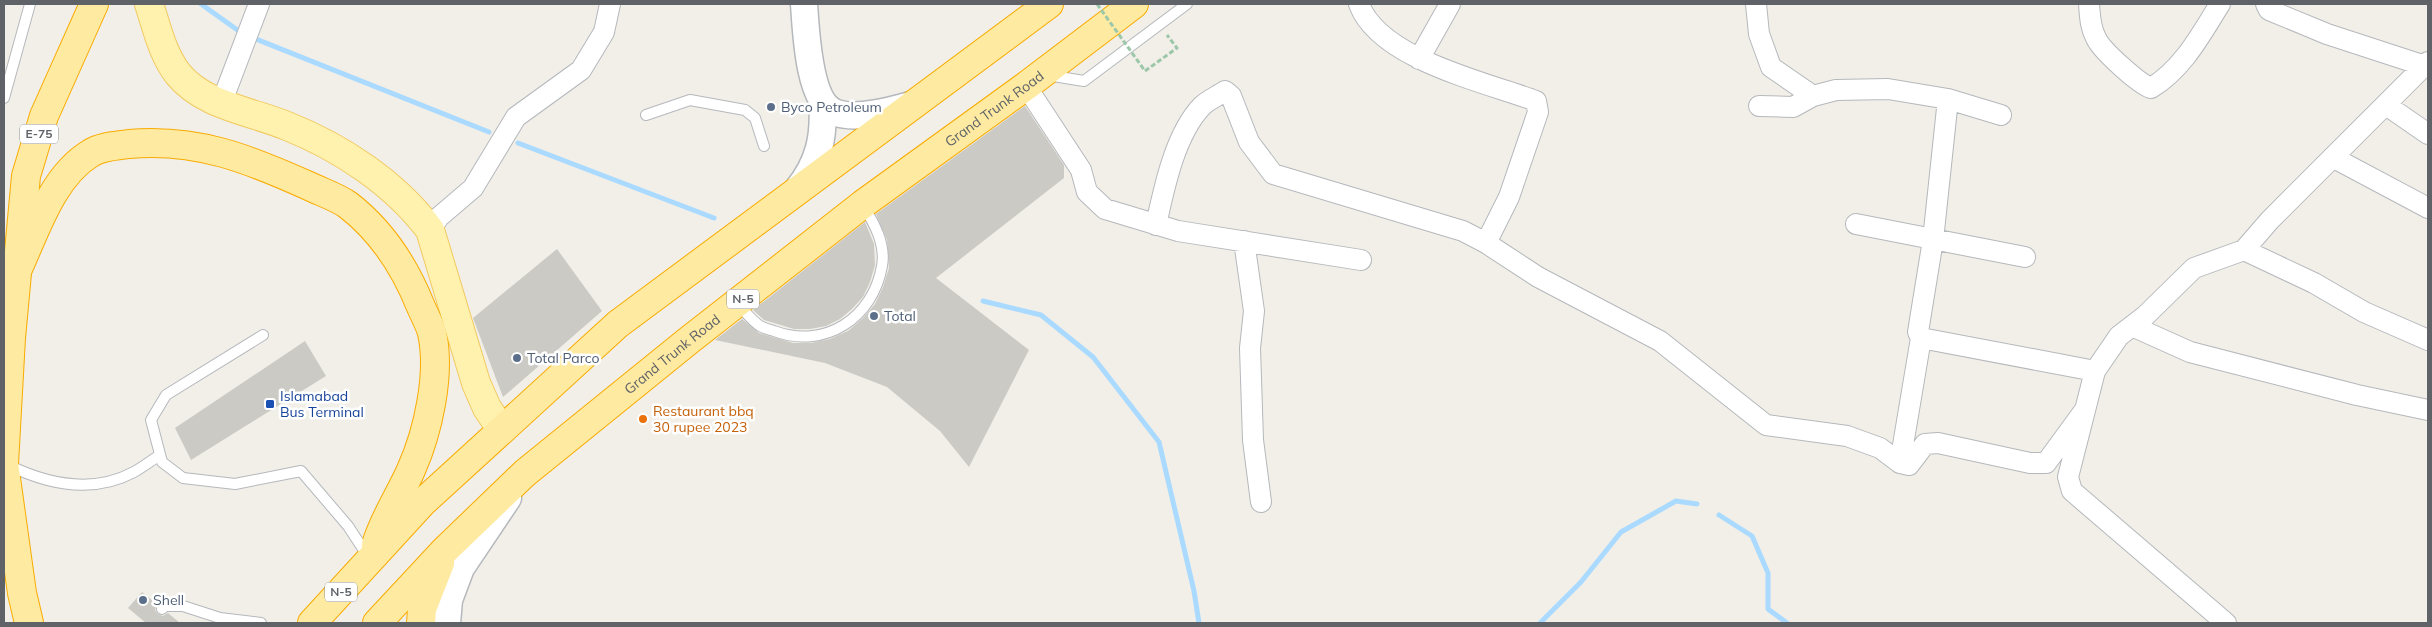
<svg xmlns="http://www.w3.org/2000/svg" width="2432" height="627" font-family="Mulish,sans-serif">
<rect width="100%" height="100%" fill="#f1efe8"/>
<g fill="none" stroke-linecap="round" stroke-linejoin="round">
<path stroke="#aadaff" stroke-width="5" d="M201,4L243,34
M251,37L489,132
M518,143L714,218
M983,301L1041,315L1093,357L1159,442L1194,591L1199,623
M1719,515L1752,536L1768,573V609L1787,623
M1540,623L1581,582L1621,532L1676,501L1697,504"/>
</g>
<path fill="#cccac5" d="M1025,106L1064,165V178L936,278L1029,350L969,467L940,431L887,387L825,363L715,340L742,319L759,333L793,343H811L830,339L848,331L862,319L875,304L883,287L889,268L887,240L876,214Z
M865,222L874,244L875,265L870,282L863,297L852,309L840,319L826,326L810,329H794L764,320L753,310Z
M557,249L602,311L503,397L473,318Z
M305,341L326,376L191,460L175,428Z
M142,592L157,604L155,610L158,614L163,616L168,613L180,623H146L128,608Z"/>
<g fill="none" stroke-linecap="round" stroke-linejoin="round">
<g stroke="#b5b8bc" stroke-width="12">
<path id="service" d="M1047,75L1084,81L1187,4
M4,98L30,4
M646,115L690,100L745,110L755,118L764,146
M738,305C745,311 752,321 760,326C764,328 770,330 774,331C825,350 873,318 882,266C886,244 874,223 863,205
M263,335L166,395L151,420L162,462L183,478L235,484L301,471L348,526L369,558
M8,465C47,484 93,494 134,472C143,467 152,460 160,455
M162,609L165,606H183L220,618L261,623"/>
</g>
<g stroke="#b5b8bc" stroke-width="22">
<path id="minor" d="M1359,4C1379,59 1485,82 1536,101L1538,112L1509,197L1486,243L1538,277L1660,341L1766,425L1847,436L1880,448L1900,463L1909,465L1925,444L1938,443L2030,463H2046L2084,411
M1756,4L1759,34L1771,67L1813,96
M2089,4C2090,16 2090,27 2096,38C2101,50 2139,84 2151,88C2183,69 2201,34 2220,4
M2266,4L2269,10L2327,34L2425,66
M1419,59L1450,4
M1026,86L1081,170L1087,192L1105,209L1178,231L1361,260
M1948,99L1933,240L1918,332L1921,338L2095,371
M221,104L259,4
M2386,105L2428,134
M1759,106L1793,107L1813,96L1836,90L1888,89L1948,99L2001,115
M2334,158L2428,208
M1856,224L2025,257
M1156,225C1164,188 1175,134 1202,106C1208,100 1218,96 1225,91L1231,96L1249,142L1273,174L1463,231L1486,243
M430,230L439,217L473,188L516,117L581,70L604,32L610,4
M1244,241L1254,311L1250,348L1253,440L1261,502
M2244,250L2314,283L2364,312L2428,340
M2132,326L2190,352L2357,395L2428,410
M1900,463L1921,338
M2226,623L2072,491L2068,477L2095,371L2119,336L2145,316L2194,268L2244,250L2270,220L2428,62"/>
</g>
<g stroke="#b5b8bc" stroke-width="29">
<path id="tertiary" d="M804,4C806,29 808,100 834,112C855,121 893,110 914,104
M797,190C819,163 825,136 822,101
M447,623L449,600L461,568L508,498"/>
</g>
<g stroke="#f2c960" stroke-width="30">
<path id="primary" d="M149,4C157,28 162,53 178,74C204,106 251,111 287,126C340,147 395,183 430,230L476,383L487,408L502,430"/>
</g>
<g stroke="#f9ab00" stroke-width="30">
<g id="trunk">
<path d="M16,273C35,233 51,177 91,153C102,146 117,146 129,144C197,138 249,159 309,186C321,192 337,197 348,205C383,232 405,267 421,307C425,316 430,325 432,333C441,374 428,432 411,470C400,495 384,518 376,545"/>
<path d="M29,623L22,593L4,464L11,338L26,176L44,116L94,4"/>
<path d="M312,623L422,503L618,324L1049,4"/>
<path id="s1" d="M377,623L445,550L525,473L688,341L863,204L1026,86L1134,4"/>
<path d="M421,623L422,609L440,563"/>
</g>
</g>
<path stroke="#9cc7a9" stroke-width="3" stroke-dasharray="5 2.5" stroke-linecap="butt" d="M1145,71L1177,48L1167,35"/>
<use href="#service" stroke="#fff" stroke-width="10"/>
<use href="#minor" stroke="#fff" stroke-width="20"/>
<use href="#tertiary" stroke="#fff" stroke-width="26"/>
<use href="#primary" stroke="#fff2af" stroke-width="28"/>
<use href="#trunk" stroke="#feeaa1" stroke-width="28"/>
<path stroke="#9cc7a9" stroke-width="3" stroke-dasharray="5 2.5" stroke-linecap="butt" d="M1097,4L1145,71"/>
</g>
<g fill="#5c6f8a" stroke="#fff" stroke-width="2">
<circle cx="771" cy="107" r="5"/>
<circle cx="874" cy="316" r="5"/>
<circle cx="517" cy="358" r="5"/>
<circle cx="143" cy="600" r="5"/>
</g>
<rect fill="#1a4fb4" stroke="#fff" stroke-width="2" x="265" y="399" width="10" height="10" rx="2.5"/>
<circle fill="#e8710a" stroke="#fff" stroke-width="2" cx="643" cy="419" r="5"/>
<g text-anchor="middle" stroke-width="5" stroke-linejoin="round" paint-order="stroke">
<g fill="#fff" stroke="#8f9295" stroke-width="1">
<rect x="20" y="124.5" width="38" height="19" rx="4"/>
<rect x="727" y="289.5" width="32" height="19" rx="4"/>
<rect x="325" y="582.5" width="32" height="19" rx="4"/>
</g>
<g font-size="12" font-weight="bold" fill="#5f6368">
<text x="39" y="138">E-75</text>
<text x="743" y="303">N-5</text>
<text x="341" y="596">N-5</text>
</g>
<g font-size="14" fill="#4e5e75" stroke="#fff" text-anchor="start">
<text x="781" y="112">Byco Petroleum</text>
<text x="884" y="321">Total</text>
<text x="527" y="363">Total Parco</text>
<text x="153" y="605">Shell</text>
</g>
<g font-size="14" fill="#5f6368" stroke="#fff">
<text dy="5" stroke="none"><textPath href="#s1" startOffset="805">Grand Trunk Road</textPath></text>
<text dy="5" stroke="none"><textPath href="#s1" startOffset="400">Grand Trunk Road</textPath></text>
</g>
<g font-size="14" fill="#164399" stroke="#fff" text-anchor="start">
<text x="280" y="401">Islamabad<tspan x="280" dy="16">Bus Terminal</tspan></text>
</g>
<g font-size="14" fill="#c56008" stroke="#fff" text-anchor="start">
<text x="653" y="416">Restaurant bbq<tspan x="653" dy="16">30 rupee 2023</tspan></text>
</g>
</g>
<rect width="2432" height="627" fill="none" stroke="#5f6368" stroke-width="10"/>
</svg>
